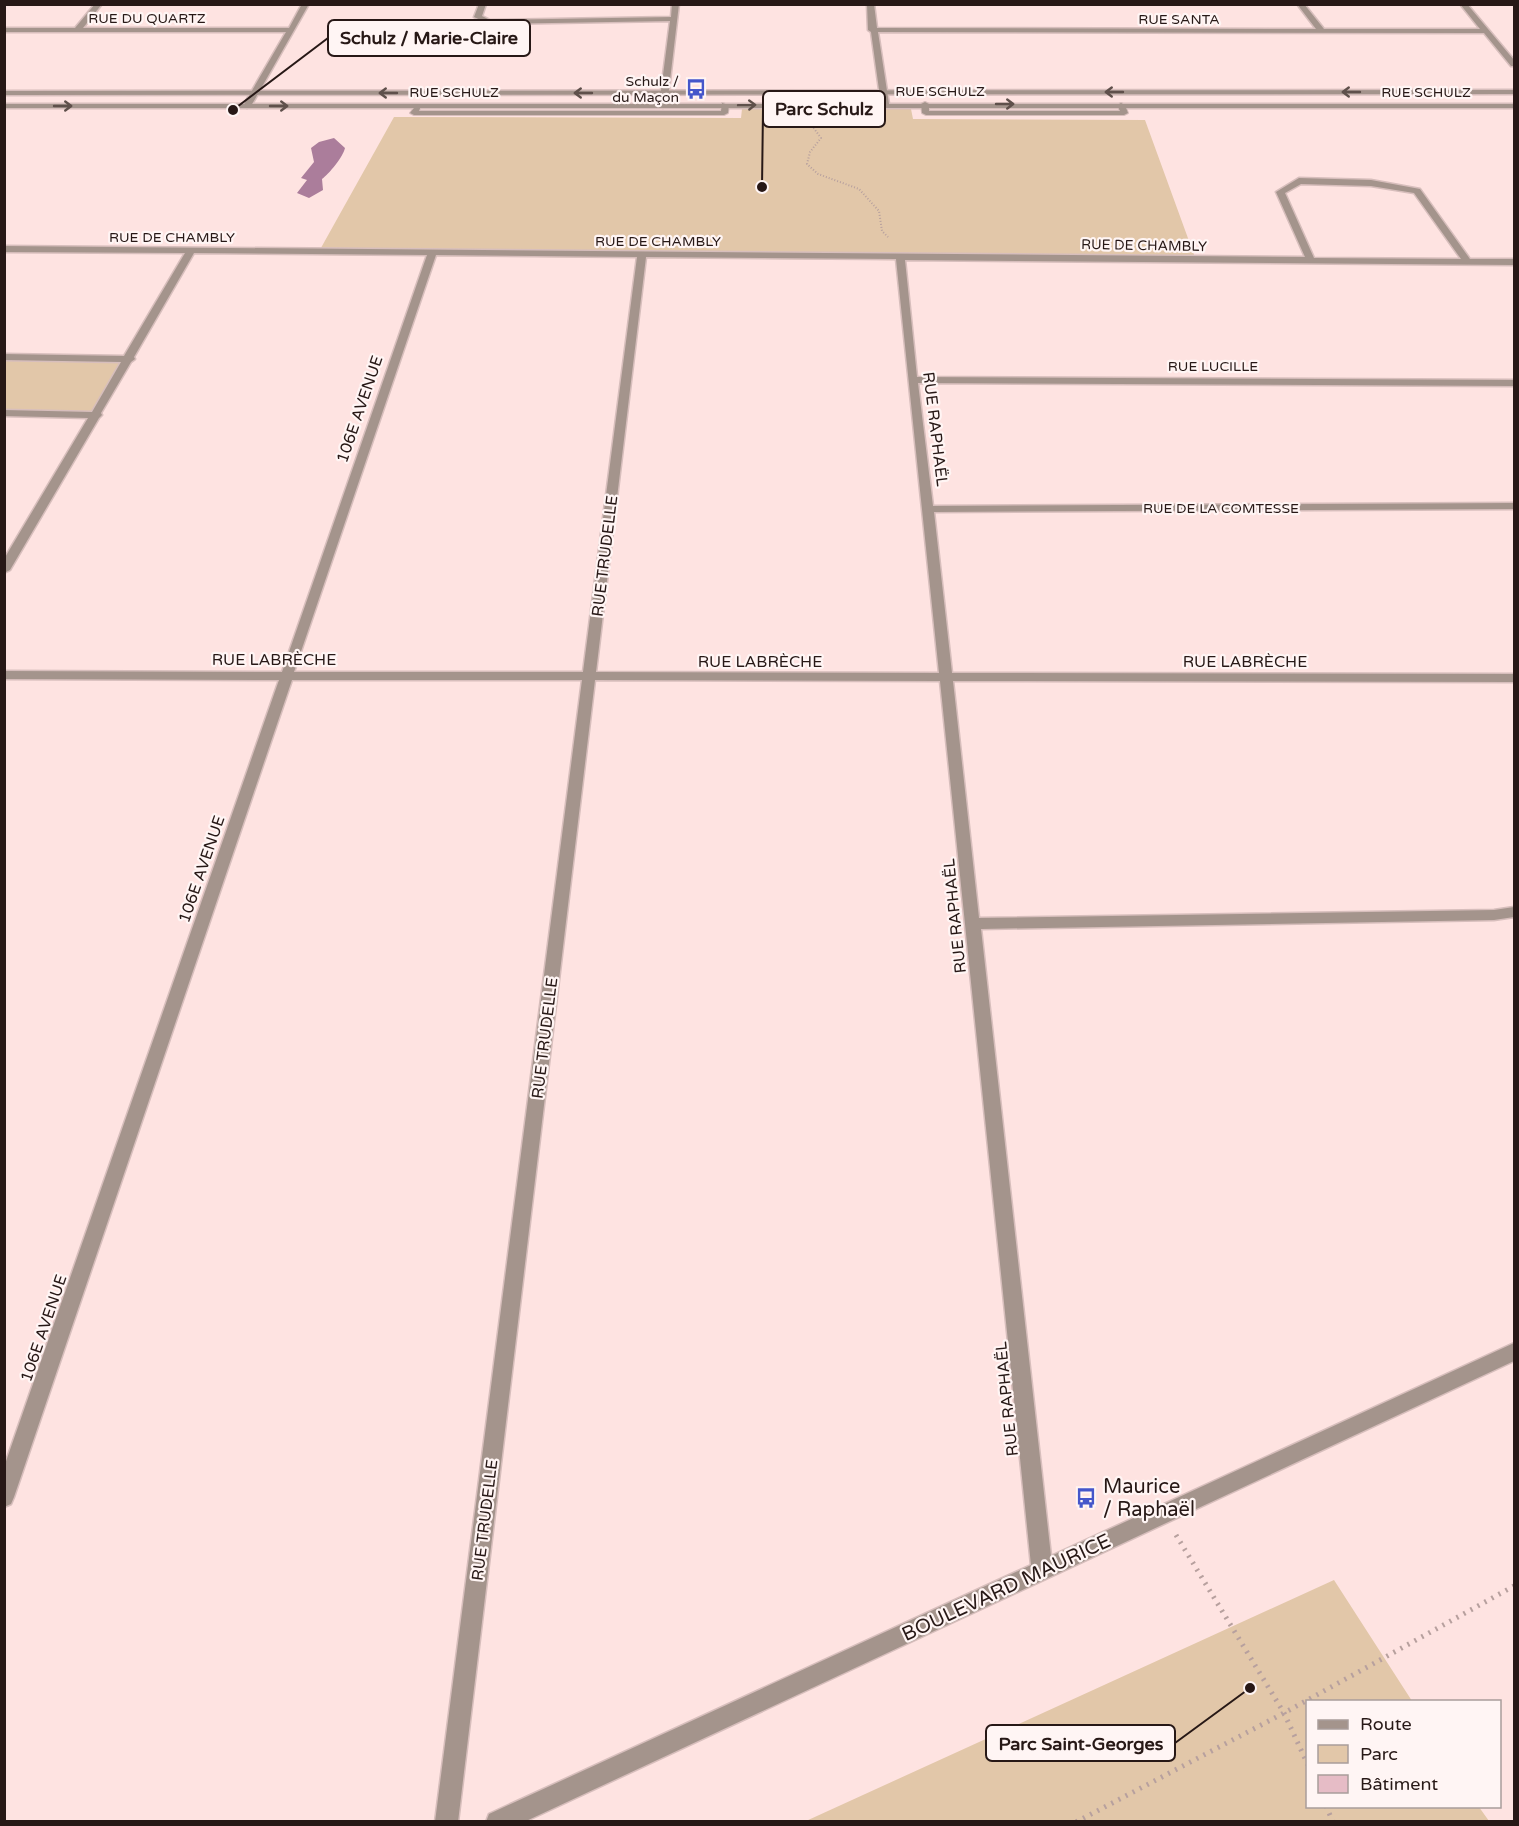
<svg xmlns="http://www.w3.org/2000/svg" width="1519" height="1826" font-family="'Varela Round',sans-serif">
<rect width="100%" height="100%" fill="#fee3e1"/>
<path fill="#e2c7a9" d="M742,109H911L913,119L1145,120L1197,263L317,255L394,117L741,118Z
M5,357L130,359L97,415L5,413Z
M1334,1580L1412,1701L1308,1702V1806L1479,1807L1489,1821H806Z"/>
<path fill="#ab7d9b" d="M334,138L345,148C343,157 329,174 322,179L323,190L309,198L297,193L307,180L301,178L314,162L311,148L319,142Z"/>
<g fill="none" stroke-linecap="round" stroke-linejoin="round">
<g stroke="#d7bebc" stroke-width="2">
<path id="service" d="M925,102L929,104V111H1120L1117,105L1121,103L1125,105L1128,113L1124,115H926L922,113L921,104Z
M722,103L729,105L728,113L724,115H414L410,113L417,104L421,106L419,111H721Z"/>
</g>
<g stroke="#d7bebc" stroke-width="3">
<path id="minor" d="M95,4H102L83,28H289L302,4H309L251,106L247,108L243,106L286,32H4V28H75Z
M479,4H486L482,16L490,20L671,17L672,4H679L667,106L663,108L659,106L670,21L489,24L474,17Z
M867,4H874L877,28L1316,29L1297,4H1304L1324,29H1480L1460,4H1467L1514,60V66H1511L1484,33L878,32L889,104L885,106L881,104L871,32L868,30Z
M1299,178L1371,180L1420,189L1470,259H1514V265L905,260L917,377L1514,380V386L918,383L933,506L1514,503V509L934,512L952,673L1514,674V682L953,681L979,918L1494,910L1514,907V917L1494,920L981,929L1051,1556L1514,1343V1361L524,1822H486L489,1814L1031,1565L940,681L595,680L458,1822H435L582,680H292L14,1497L11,1504L4,1507V1467L279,680L4,679V671L282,672L427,255L194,253L134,357L135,359L131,362L101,413L102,415L99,418L10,570L4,573V559L88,418L4,416V410L92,412L121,362L4,360V354L124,356L185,253L4,252V246L1305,257L1276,192ZM1301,184L1371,186L1414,193L1461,259L1314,258L1285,193ZM436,255L637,257L583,672H294ZM646,257L896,259L939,673L596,672Z"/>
</g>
<g stroke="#d7bebc" stroke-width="3">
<path id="tertiary" d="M1514,90V94L4,95V91Z
M4,104H1514V108H4Z"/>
</g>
<path stroke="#b7a09e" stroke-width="2" stroke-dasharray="1 2" stroke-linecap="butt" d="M810,123L821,138L810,152L807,164L818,174L859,189L879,211L882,231L888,237"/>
<path stroke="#b7a09e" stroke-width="5" stroke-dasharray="2 6" stroke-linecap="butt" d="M1176,1535L1284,1713L1308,1765
M1326,1806L1333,1822
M1076,1822L1284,1713L1514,1586"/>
<use href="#service" fill="#a4948c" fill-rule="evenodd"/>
<use href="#minor" fill="#a4948c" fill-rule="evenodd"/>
<use href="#tertiary" fill="#a4948c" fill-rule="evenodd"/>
</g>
<defs><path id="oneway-shaft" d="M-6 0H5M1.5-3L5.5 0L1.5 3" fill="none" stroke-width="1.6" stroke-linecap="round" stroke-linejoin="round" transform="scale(1.5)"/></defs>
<g stroke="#5f504b">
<use href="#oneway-shaft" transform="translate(1114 92) rotate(-180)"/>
<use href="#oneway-shaft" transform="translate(1351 92) rotate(-180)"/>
<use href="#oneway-shaft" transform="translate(388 93) rotate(180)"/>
<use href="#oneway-shaft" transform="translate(583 93) rotate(180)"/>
<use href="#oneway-shaft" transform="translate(1005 104)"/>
<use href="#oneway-shaft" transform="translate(747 105) rotate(-1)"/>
<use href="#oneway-shaft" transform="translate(63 106)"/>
<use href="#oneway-shaft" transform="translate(279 106)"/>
</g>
<defs>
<g id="bus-bare" transform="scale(1.62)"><path d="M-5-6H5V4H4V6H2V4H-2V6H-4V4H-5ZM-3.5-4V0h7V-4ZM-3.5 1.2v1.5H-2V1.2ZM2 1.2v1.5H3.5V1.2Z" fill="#4556ca" stroke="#fff5f4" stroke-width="2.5" paint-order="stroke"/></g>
</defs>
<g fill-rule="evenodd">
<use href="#bus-bare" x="696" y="89"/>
<use href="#bus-bare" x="1086" y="1498"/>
</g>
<g text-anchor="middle" stroke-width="4.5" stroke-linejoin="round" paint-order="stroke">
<g font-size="14" fill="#271816" stroke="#fff5f4">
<text x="147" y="23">RUE DU QUARTZ</text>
<text x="1179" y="24">RUE SANTA</text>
<text x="940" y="96">RUE SCHULZ</text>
<text x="454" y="97">RUE SCHULZ</text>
<text x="1426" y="97">RUE SCHULZ</text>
<text x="172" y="242">RUE DE CHAMBLY</text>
<text x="658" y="246">RUE DE CHAMBLY</text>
<text transform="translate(1144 245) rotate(1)" y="5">RUE DE CHAMBLY</text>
<text x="1213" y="371">RUE LUCILLE</text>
<text x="1221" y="513">RUE DE LA COMTESSE</text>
</g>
<g font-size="14" fill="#271816" stroke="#fff5f4" text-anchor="end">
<text x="679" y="86">Schulz /<tspan x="679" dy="16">du Maçon</tspan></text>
</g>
<g font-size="16" fill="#271816" stroke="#fff5f4">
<text transform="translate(359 409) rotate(-71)" y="6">106E AVENUE</text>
<text transform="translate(936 429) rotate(83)" y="6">RUE RAPHAËL</text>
<text transform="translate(604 556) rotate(-83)" y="6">RUE TRUDELLE</text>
<text x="274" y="665">RUE LABRÈCHE</text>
<text x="760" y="667">RUE LABRÈCHE</text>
<text x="1245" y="667">RUE LABRÈCHE</text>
<text transform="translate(201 869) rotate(-71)" y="6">106E AVENUE</text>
<text transform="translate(954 916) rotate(-96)" y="6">RUE RAPHAËL</text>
<text transform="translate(544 1038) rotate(-83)" y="6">RUE TRUDELLE</text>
<text transform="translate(43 1328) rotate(-71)" y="6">106E AVENUE</text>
<text transform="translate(1006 1399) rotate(-96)" y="6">RUE RAPHAËL</text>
<text transform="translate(484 1520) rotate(-83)" y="6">RUE TRUDELLE</text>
</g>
<g font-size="20" fill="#271816" stroke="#fff5f4" text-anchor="start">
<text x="1103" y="1493">Maurice<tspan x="1103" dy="23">/ Raphaël</tspan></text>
</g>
<g font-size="20" fill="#271816" stroke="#fff5f4">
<text transform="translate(1006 1587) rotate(-25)" y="7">BOULEVARD MAURICE</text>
</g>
</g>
<path fill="none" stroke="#271816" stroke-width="2" d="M233 110L328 38M762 187L763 109M1250 1688L1175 1743"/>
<g fill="#271816" stroke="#fff5f4" stroke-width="2">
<circle cx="233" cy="110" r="6"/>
<circle cx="762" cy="187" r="6"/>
<circle cx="1250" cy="1688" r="6"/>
</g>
<g fill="#fff5f4" stroke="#271816" stroke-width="2">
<rect x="328" y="20" width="202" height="36" rx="6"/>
<rect x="763" y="91" width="122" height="36" rx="6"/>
<rect x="986" y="1725" width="189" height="36" rx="6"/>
</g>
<g font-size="18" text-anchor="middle" font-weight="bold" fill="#271816">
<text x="429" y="44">Schulz / Marie-Claire</text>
<text x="824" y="115">Parc Schulz</text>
<text x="1081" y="1750">Parc Saint-Georges</text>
</g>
<rect width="1519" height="1826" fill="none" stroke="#271816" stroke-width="12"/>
<rect x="1306" y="1700" width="195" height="108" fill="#fff5f4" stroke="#a99d9b" stroke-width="1.5"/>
<rect x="1318" y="1720" width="30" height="9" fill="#a4948c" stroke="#a99d9b" stroke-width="1.5"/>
<text x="1360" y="1730" font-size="18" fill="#271816">Route</text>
<rect x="1318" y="1745" width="30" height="18" fill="#e2c7a9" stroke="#a99d9b" stroke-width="1.5"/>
<text x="1360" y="1760" font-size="18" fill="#271816">Parc</text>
<rect x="1318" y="1775" width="30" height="18" fill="#e6bcc6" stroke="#a99d9b" stroke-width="1.5"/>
<text x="1360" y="1790" font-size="18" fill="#271816">Bâtiment</text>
</svg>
